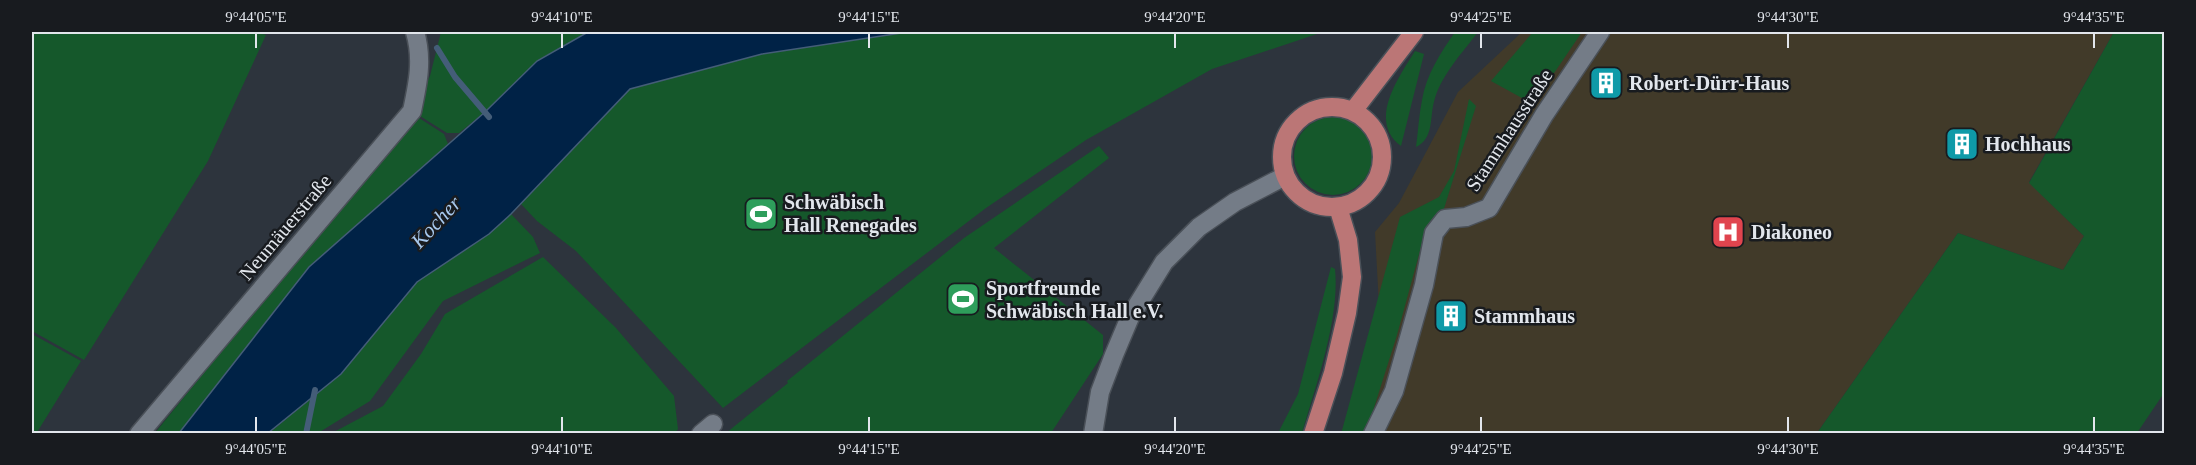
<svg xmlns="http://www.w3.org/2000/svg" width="2196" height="465" font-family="Georgia,serif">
<rect width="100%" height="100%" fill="#2d343d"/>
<path fill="#413a29" d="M1522,32H2114L2029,182L2084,236L2063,270L1958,233L1817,433L1341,434L1379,306L1375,232L1399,203L1458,92Z"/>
<path fill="#15582b" d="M32,32H258L266,35L208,161L84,360L32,331Z
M441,32H588L537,61L485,112L459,133H447L412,111L430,76Z
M908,32H1323L1212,69L1086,140L986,208L723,408L576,251L537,221L521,204L630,89L762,54Z
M1455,32H1478C1463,52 1443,73 1435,98C1429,116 1435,138 1416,147C1418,132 1419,115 1422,100C1426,75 1441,52 1455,32Z
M1533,32H1582L1533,104L1491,81Z
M2114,32H2164V393L2137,433H1817L1958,233L2063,270L2084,236L2029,183Z
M1415,51L1424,54L1401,146C1367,121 1399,77 1415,51Z
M1469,99L1476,106L1442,215L1427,225L1397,335L1366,433L1341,434L1400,217L1439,197L1454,171Z
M1294 156a39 39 0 1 1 78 0a39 39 0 1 1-78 0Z
M419,118L444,134L448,144L309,267L179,433L154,434L287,271Z
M1099,146L1109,158L994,248L1103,335V354L1051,433H726L788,383L787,381L964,238Z
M511,214L533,237L540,253L443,301L370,401L318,433L268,434L341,374L417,282L489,234Z
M543,257L616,328L674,396L678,429L675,433H332L383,406L421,354L445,314Z
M1331,267L1335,269C1340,318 1316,385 1302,433H1278L1298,394Z
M32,334L81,361L36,434L32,433Z"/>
<path fill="#002246" stroke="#445d78" stroke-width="1.5" d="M588,32H908L762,54L630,89L511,214L489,234L417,282L341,374L268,433H179L309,267L485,112L537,61Z"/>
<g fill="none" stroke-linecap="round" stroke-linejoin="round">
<path stroke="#445d78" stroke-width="6" d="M437,48L455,77L489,117
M306,434L315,390"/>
<g stroke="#4a5058" stroke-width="21">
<path id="minor" d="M139,434L412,111C418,83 423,59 415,32
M701,434L713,424
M1093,434L1100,392L1114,355L1130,317L1164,262L1199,227L1235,202L1285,176
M1373,434L1394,391L1424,285L1434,233L1445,219L1466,217L1489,208L1544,115L1600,32"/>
</g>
<g stroke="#4a5058" stroke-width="21">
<path id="primary" d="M1282 157a50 50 0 1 1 100 0a50 50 0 1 1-100 0Z
M1353,111L1414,32
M1313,434L1333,373L1347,313L1352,277L1348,240L1338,207"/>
</g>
<use href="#minor" stroke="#747c87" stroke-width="18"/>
<use href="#primary" stroke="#bb7676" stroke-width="18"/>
</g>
<path fill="none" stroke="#e2e6ec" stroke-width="2" d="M256,33V48M562,33V48M869,33V48M1175,33V48M1481,33V48M1788,33V48M2094,33V48M256,417V432M562,417V432M869,417V432M1175,417V432M1481,417V432M1788,417V432M2094,417V432"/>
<defs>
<g id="building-square" transform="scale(1.725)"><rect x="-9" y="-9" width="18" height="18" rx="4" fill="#0f9aa8" stroke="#181b1f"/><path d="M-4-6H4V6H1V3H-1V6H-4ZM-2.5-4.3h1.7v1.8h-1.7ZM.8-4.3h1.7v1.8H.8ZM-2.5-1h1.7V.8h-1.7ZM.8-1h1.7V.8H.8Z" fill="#fff"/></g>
<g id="stadium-square" transform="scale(1.725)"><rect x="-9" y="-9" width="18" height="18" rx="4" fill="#2e9e5b" stroke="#181b1f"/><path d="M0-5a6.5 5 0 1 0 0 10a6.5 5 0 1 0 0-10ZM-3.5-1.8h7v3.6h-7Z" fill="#fff"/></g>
<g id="hospital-square" transform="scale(1.725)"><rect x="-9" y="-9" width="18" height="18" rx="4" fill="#e0444e" stroke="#181b1f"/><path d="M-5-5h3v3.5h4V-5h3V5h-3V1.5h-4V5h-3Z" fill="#fff"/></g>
</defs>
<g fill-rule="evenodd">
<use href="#building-square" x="1606" y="83"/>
<use href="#building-square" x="1962" y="144"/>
<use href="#stadium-square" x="761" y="214"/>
<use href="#hospital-square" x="1728" y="232"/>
<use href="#stadium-square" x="963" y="299"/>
<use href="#building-square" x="1451" y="316"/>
</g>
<g text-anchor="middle" stroke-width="5" stroke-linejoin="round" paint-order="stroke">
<g font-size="20" font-weight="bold" fill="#e2e6ec" stroke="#181b1f" text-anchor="start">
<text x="1629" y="90">Robert-Dürr-Haus</text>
<text x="1985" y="151">Hochhaus</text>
<text x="784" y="209">Schwäbisch<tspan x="784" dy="23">Hall Renegades</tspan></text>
<text x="1751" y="239">Diakoneo</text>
<text x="986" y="295">Sportfreunde<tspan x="986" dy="23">Schwäbisch Hall e.V.</tspan></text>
<text x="1474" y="323">Stammhaus</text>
</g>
<g font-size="20" fill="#e2e6ec" stroke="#181b1f">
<text transform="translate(1509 130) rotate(-57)" y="7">Stammhausstraße</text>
<text transform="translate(285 227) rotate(-50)" y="7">Neumäuerstraße</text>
</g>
<g font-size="21" font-style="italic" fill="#a7c8ed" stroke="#181b1f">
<text transform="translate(436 222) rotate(-47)" y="7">Kocher</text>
</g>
</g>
<rect width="2196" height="465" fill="none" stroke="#181b1f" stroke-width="66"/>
<rect x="33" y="33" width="2130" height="399" fill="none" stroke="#e2e6ec" stroke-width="2"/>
<g font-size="15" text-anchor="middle" fill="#e2e6ec">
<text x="256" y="22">9°44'05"E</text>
<text x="562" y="22">9°44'10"E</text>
<text x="869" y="22">9°44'15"E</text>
<text x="1175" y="22">9°44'20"E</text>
<text x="1481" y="22">9°44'25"E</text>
<text x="1788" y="22">9°44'30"E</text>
<text x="2094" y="22">9°44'35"E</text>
<text x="256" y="454">9°44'05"E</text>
<text x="562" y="454">9°44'10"E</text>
<text x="869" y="454">9°44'15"E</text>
<text x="1175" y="454">9°44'20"E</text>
<text x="1481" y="454">9°44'25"E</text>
<text x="1788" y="454">9°44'30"E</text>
<text x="2094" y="454">9°44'35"E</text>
</g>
</svg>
